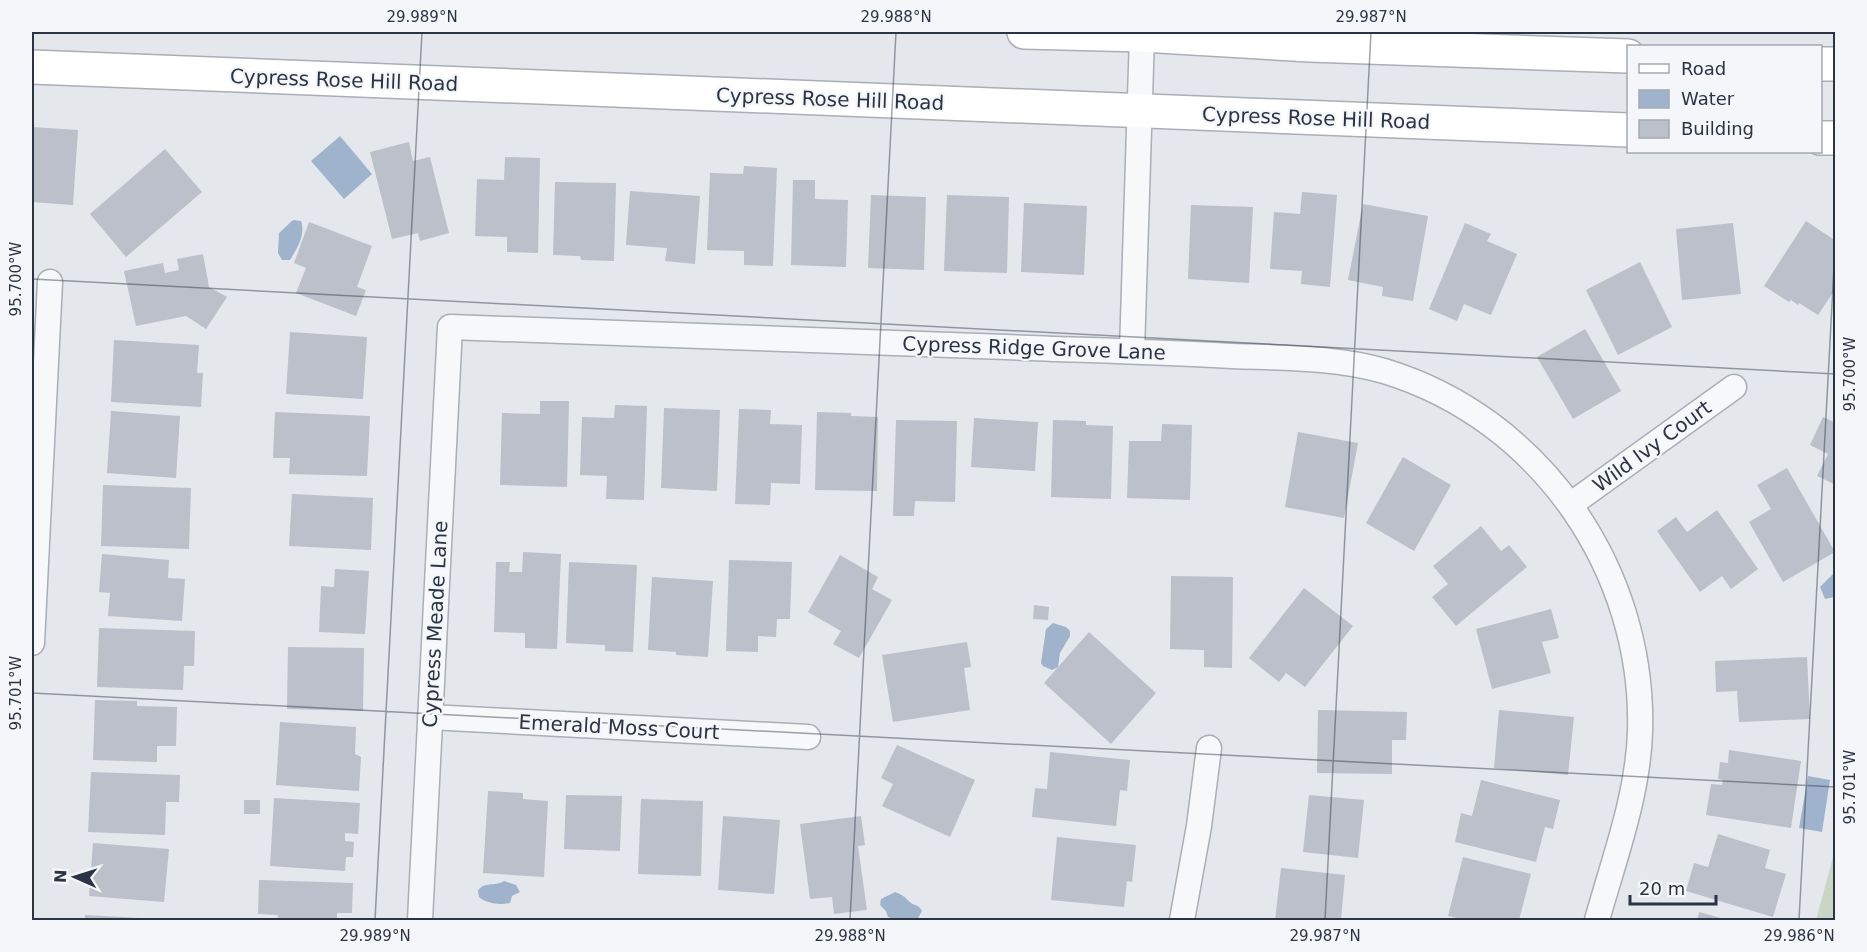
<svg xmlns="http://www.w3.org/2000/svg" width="1867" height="952" font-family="'DejaVu Sans',sans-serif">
<rect width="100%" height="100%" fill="#e4e7ec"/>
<path fill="#c9d6c5" d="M1835,850V920H1816Z"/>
<path fill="#9fb4cc" d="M340,136L372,174L344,199L311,161Z
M293,220L301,221C306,234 297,249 290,260H282L278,253L279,233Z
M1835,572V597L1825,599L1820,587Z
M1053,623L1066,627L1070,631V636L1060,653L1058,667L1052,670L1043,666L1041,663L1046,629Z
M1808,776L1830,780L1822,832L1799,828Z
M504,881L516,885L520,892L512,896L510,903C500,905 487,904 479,897L478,891C483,881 495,887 504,881Z
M895,892C904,895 905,898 911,903C916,906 919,905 922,911L917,920L894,919L888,917L886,911L880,905L881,899Z"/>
<path fill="#bbc0ca" d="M32,127L78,130L73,205L32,202Z
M409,142L413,161L430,157L449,233L420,241L418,233L392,239L370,152Z
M165,149L202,192L126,257L90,214Z
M505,157L540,158L538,253L507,252V237L475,236L477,179L504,180Z
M744,166L777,168L773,266L744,265V251L707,250L710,173L743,174Z
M793,180H815V199L848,200L846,267L791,265Z
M555,182L616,183L614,261L581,260L580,256L553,255Z
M630,191L700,196L695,264L665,261L667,248L626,245Z
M1302,192L1337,195L1330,287L1301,284L1302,271L1270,269L1274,212L1300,214Z
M871,195L926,197L924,270L868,268Z
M947,195L1009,197L1007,273L944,271Z
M1024,203L1087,206L1084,275L1021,272Z
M1363,204L1428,216L1413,301L1382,296L1383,287L1348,280Z
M1191,205L1253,207L1249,283L1188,279Z
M1806,221L1836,241V288L1818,315L1799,303L1798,305L1791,300L1789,302L1764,286Z
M309,222L372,246L357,287L366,290L356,316L296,293L306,268L294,263Z
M1465,223L1491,234L1487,241L1517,254L1491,315L1464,304L1457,321L1429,309Z
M1733,223L1741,294L1682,300L1676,229Z
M203,254L209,287L227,297L206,329L186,316L136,326L124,271L163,263L165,273L179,270L177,259Z
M1640,262L1672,327L1618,355L1586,290Z
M1585,329L1621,391L1573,419L1537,357Z
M290,332L367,337L363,399L286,394Z
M114,340L199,345L197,373H203L201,407L111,402Z
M540,401H569L567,487L500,485L502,413L540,414Z
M615,405L647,406L644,500L606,499L607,476L580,475L582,417L614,418Z
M664,408L720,410L717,491L661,488Z
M739,409L771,410L770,424L802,425L800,484L771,483L770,505L735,504Z
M111,411L180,416L176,478L107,473Z
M275,412L370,416L367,476L289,474L290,458H273Z
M817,412L851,413V416L878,417L877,491L815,490Z
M1823,417L1836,423V485L1817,476L1828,454L1810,445Z
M974,418L1038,422L1035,471L971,467Z
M896,420L957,421L955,502L915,501L914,516H893Z
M1053,420L1086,421V425L1113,426L1111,499L1051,497Z
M1162,424L1192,425L1190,500L1127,498L1129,441H1161Z
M1298,432L1358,443L1344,518L1285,507Z
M1403,457L1451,485L1414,551L1366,523Z
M1787,468L1835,552L1783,582L1749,522L1771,509L1757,485Z
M103,485L191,488L189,549L101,546Z
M292,494L373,498L371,550L289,546Z
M1717,510L1758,569L1731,589L1722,576L1700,592L1657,531L1676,517L1687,532Z
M1481,526L1501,551L1509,545L1527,567L1456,626L1432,597L1448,584L1433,566Z
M523,552L561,554L557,649L525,648V633L494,632L496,562H510L509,572H522Z
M102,554L169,560L168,578L185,579L182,621L108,616L110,593L99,592Z
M840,555L878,577L872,589L892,600L859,658L833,644L841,631L808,612Z
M729,560L792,562L790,619H777L776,637L758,636V652L726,651Z
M569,562L637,565L633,652L605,651V645L566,643Z
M335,569L369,571L365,634L319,632L321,586L334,587Z
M1171,576L1233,577L1232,668L1204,667V650L1170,649Z
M652,577L713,581L708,657L676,655V652L648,650Z
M1304,588L1353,626L1305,687L1286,673L1279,682L1249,658Z
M1034,605L1049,607L1048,620L1033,619Z
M1551,609L1559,638L1542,642L1551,673L1492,689L1476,629Z
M99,628L195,631L194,666H184L183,690L97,687Z
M1089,632L1156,693L1111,744L1044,683Z
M967,642L971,667L964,668L970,710L893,722L882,655Z
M288,647L364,648L363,711L287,709Z
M1807,657L1810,719L1739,722L1737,691L1716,692L1715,661Z
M95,700L137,701V706L177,707L176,746H157V762L93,760Z
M1318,710L1407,712L1406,740H1392V774L1317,773Z
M1499,710L1574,717L1568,775L1494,768Z
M280,722L356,727L355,754L361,757L359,791L276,785Z
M897,745L975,780L950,837L882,806L893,784L881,778Z
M1729,750L1801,761L1791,828L1706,815L1711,784L1722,785L1723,780L1718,779L1720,762L1728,763Z
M1050,752L1130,760L1127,791L1120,790L1116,826L1032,817L1035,788L1047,789Z
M91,772L180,775L179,802H166L165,835L88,832Z
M1481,780L1560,800L1553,829L1545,827L1536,862L1455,842L1461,813L1472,816Z
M488,791L523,793V799L548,801L544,877L483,873Z
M566,795L622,796L620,851L564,849Z
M1309,795L1364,800L1358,858L1303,852Z
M274,798L360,803L358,834L345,833V841L354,842L353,857H346L345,871L270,866Z
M641,799L703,801L701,876L638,874Z
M244,800H260V814H244Z
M723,816L780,820L774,894L718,890Z
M861,816L865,845L858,846L867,910L834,914L832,897L810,899L800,824Z
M1718,834L1770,850L1765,868L1786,874L1773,917L1686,891L1694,863L1708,867Z
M1057,837L1136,845L1132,882L1127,881L1124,907L1051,900Z
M93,843L169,849L164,902L89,896Z
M1463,857L1531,874L1519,920H1465L1448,916Z
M1281,868L1345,875L1341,920H1275Z
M259,880L353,883L352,913H337V920H277L278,915L258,914Z
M1699,912L1728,920H1697Z
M85,915L158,919V920H85Z"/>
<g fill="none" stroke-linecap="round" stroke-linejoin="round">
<g stroke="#a9aeb7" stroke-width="27">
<path id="street" d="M1132,351L1142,35
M1570,505L1734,387
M32,643L50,282
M430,717L808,737
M420,920L450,327C635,334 821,340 1006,347C1081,350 1156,352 1232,356C1282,358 1335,357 1384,371C1540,418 1645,570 1640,732C1638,796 1614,859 1597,920
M1182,920L1199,826L1209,748"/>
</g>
<g stroke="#a9aeb7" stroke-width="36">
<path id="secondary" d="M1024,32L1142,35L1310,45L1628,56
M1820,64H1836
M32,67L1628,130
M1820,138H1836"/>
</g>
<use href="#street" stroke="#f7f8fa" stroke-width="24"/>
<use href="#secondary" stroke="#fff" stroke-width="33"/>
</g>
<path fill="none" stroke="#2b3445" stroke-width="1.5" stroke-opacity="0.45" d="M32,279L1836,374M32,693L1836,787M375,920L422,32M850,920L896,32M1325,920L1371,32M1799,920L1836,230"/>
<g text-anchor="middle" stroke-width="4.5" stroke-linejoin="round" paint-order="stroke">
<g font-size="20" fill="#2b3445" stroke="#f4f6f9">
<text transform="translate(344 80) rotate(2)" y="7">Cypress Rose Hill Road</text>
<text transform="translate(830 99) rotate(2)" y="7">Cypress Rose Hill Road</text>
<text transform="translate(1316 118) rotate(2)" y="7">Cypress Rose Hill Road</text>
<text transform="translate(1034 348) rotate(2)" y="7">Cypress Ridge Grove Lane</text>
<text transform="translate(1652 446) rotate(-36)" y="7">Wild Ivy Court</text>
<text transform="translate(435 624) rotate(-87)" y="7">Cypress Meade Lane</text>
<text transform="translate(619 727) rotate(3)" y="7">Emerald Moss Court</text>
</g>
</g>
<rect width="1867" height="952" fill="none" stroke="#f4f6f9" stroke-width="66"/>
<rect x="1627" y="45" width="195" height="108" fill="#f4f6f9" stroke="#a4a8b1" stroke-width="1.5"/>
<rect x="1639" y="64" width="30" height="9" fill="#ffffff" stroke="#a4a8b1" stroke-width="1.5"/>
<text x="1681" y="75" font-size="18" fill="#2b3445">Road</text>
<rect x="1639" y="90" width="30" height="18" fill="#9fb4cc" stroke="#a4a8b1" stroke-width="1.5"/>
<text x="1681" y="105" font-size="18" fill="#2b3445">Water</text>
<rect x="1639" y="120" width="30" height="18" fill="#bbc0ca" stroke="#a4a8b1" stroke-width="1.5"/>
<text x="1681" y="135" font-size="18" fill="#2b3445">Building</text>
<g transform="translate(75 877) rotate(273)" stroke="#f4f6f9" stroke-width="4.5" paint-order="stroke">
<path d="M0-4.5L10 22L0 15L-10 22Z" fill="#2b3445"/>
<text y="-9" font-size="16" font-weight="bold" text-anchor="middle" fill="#2b3445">N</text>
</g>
<path d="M1630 895v9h86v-9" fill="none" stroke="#2b3445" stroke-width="3"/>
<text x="1639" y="895" font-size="18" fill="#2b3445" stroke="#f4f6f9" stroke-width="4.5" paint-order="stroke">20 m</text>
<rect x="33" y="33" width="1801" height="886" fill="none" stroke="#2b3445" stroke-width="2"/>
<g font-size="15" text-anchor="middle" fill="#2b3445">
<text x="422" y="22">29.989°N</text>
<text x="896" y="22">29.988°N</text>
<text x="1371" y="22">29.987°N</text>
<text transform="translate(16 279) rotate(-90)" y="5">95.700°W</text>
<text transform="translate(1850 374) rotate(-90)" y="5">95.700°W</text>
<text transform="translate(16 693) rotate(-90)" y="5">95.701°W</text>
<text transform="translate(1850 787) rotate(-90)" y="5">95.701°W</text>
<text x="375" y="941">29.989°N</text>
<text x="850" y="941">29.988°N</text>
<text x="1325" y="941">29.987°N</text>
<text x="1799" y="941">29.986°N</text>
</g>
</svg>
